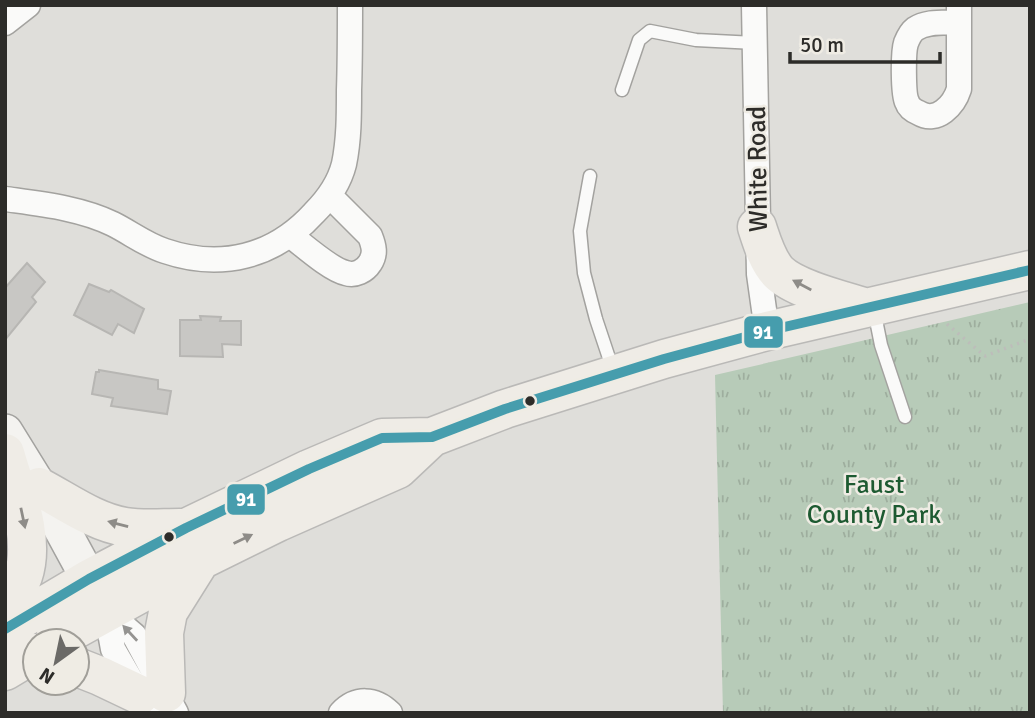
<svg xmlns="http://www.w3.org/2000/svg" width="1035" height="718" font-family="Signika,sans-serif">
<defs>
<pattern id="park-tufts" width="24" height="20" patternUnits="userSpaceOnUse" patternTransform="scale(1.75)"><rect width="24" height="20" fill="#b7cbb8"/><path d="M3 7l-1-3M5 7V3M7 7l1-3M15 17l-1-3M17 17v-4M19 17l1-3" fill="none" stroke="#9eae9e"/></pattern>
</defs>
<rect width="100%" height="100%" fill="#dfdeda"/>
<path fill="url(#park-tufts)" d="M1030,302V713H723L715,375Z"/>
<path fill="#c8c7c4" stroke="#b7b6b3" stroke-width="2" d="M27,263L45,282L32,297L36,302L5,340V288Z
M89,284L109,292L111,290L144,309L134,333L118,324L112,335L74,315Z
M200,316L221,317L220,321H241V345L222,344L223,357L180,356V320H201Z
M99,370L158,380V389L171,391L167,414L111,406L113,398L92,394L96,372H99Z"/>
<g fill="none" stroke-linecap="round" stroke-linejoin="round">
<g stroke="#a3a29f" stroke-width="15">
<path id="lane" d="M622,90L639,40L650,31L696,40L755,43
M590,176L580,231L584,273L596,319L613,370
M874,310L881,345L905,417"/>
</g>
<g stroke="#a3a29f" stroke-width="27">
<path id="street" d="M754,5L759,274L767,331
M958,22C944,23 927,21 915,29C911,32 908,38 906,43C903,52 903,94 907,102C909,108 914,111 919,113C937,124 954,105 959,89V5
M5,23L28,5
M5,199C41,204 80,208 113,224C131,233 146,245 165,251C221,270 274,257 314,213C328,199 339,184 344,164C349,140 349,115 349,90C350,62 350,34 350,5
M290,235C303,245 331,270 346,273C355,276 365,271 370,263C376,254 374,246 370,236L330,196
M150,713L113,649L106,611L134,635L176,713
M341,713C356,697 375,698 390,713"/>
</g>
<g stroke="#a3a29f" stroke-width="38">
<path id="secondary" d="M5,432L39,487L102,603"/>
</g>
<g stroke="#bab9b7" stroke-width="41">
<path id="primary" d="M757,227C762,242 767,260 778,272C795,289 841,300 864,307
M5,453C15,489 36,538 23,576C19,587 11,599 5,610
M39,487C66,501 94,522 125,527C143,530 162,528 180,528
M5,629L89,579L186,528L309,469L382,438L432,437L505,409L664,359L767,331L1030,270
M54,641L201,560L278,522L398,469L432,437
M77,667L100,676L140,695
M5,671L35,653
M166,693L164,633L168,612L200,561"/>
</g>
<path stroke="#bdbdba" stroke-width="3.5" stroke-dasharray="2 5" stroke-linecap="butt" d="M947,324L985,356L1030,339"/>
<use href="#lane" stroke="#fafaf9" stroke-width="12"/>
<use href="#street" stroke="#fafaf9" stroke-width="24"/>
<use href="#secondary" stroke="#f4f3f0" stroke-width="35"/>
<use href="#primary" stroke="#efece6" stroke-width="38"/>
<g stroke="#efece4" stroke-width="16">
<path id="bus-1" d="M5,629L89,579L186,528L309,469L382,438L432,437L505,409L664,359L767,331L1030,270"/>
</g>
<use href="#bus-1" stroke="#469dad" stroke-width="10"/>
</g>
<defs><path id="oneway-solid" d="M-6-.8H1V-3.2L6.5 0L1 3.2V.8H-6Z" transform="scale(1.75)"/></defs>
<g fill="#8e8c88">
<use href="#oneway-solid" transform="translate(802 285) rotate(-152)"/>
<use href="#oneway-solid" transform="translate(23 518) rotate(78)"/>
<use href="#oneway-solid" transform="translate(118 524) rotate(-165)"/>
<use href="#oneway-solid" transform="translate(243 539) rotate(-26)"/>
</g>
<use fill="#949391" href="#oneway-solid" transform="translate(130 633) rotate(-133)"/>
<g fill="#2d2c29" stroke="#efece4" stroke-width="2.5">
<circle cx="530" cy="401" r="6"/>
<circle cx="169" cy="537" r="6"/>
</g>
<g text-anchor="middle" stroke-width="5" stroke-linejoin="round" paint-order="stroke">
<g font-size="26" fill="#2d2c29" stroke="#efece4">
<text transform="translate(757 169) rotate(-91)" y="9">White Road</text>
</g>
<g font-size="26" fill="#1d5a31" stroke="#efece4">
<text x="874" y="493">Faust<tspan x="874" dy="30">County Park</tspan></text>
</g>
</g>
<g stroke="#efece4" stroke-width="2.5">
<rect x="743" y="315" width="41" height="34" rx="7" fill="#469dad"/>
<rect x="226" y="483" width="40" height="33" rx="7" fill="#469dad"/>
</g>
<g font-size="19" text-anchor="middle" font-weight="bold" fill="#fff">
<text x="763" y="339">91</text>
<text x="246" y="506">91</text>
</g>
<rect width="1035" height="718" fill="none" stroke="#2d2c29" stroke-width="14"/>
<g transform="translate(56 662) rotate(213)"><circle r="33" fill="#efece4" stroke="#a19f99" stroke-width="2"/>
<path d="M0-5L12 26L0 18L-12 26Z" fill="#6b6a67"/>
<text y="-10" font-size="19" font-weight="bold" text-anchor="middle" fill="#2d2c29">N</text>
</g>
<path d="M790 52v10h150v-10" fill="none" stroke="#2d2c29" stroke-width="3.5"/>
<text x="800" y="52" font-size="21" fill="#2d2c29" stroke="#efece4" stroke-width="5" paint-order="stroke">50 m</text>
</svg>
